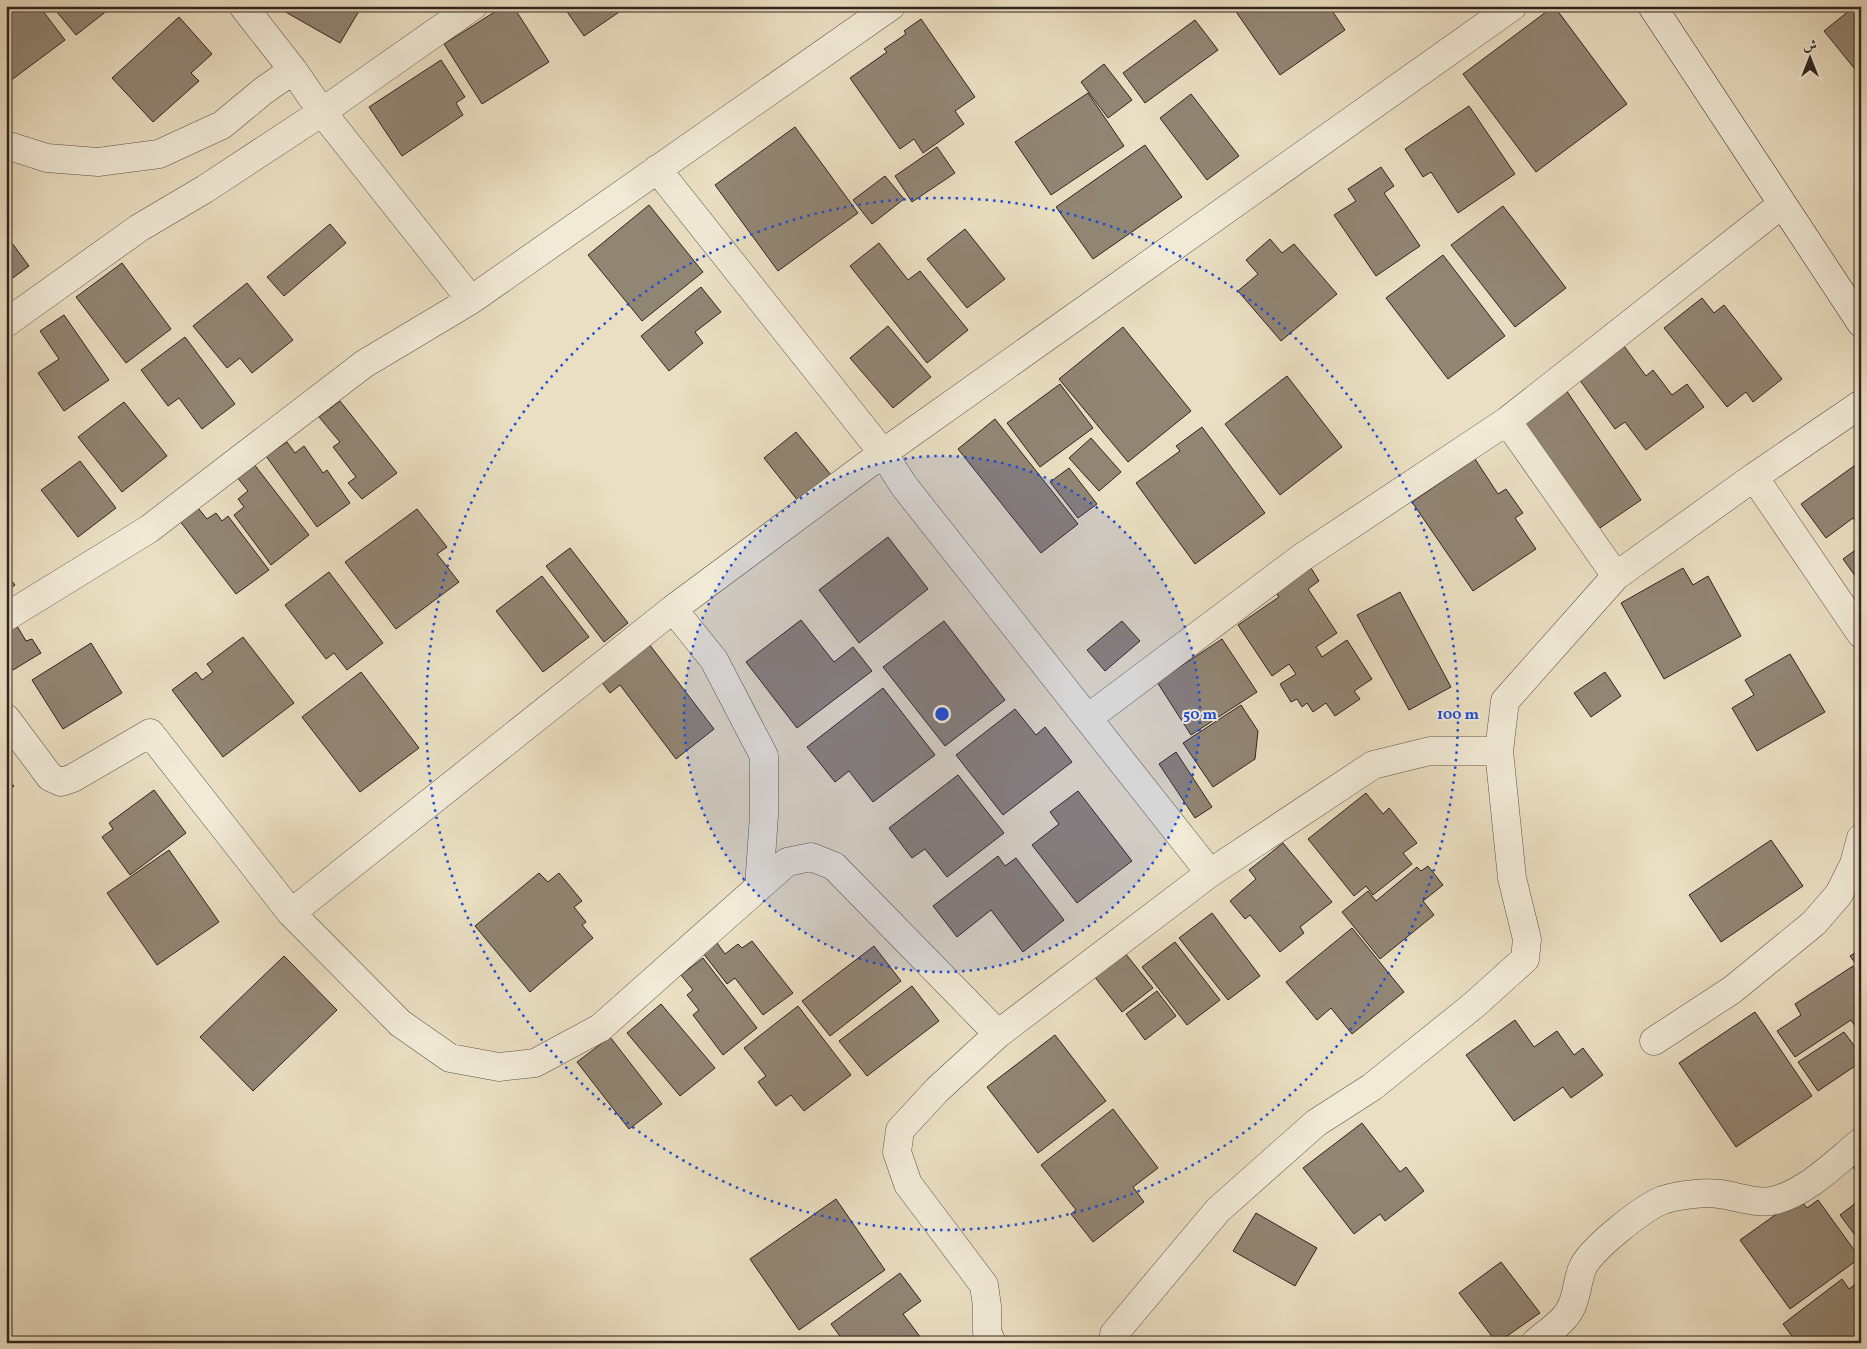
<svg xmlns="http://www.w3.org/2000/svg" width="1867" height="1349" font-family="Vollkorn,Amiri,serif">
<rect width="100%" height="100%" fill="#eadfc2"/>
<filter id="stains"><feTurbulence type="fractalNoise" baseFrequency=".004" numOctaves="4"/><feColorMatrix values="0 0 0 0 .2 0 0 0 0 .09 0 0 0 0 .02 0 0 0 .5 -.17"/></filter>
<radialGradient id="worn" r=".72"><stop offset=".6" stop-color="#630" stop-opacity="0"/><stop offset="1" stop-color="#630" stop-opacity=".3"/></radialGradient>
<path fill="#918574" stroke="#30241f" d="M12,6H39L65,40L6,84V10Z
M52,6H113L76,35Z
M275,6H362L340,43Z
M504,6H513L549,62L482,104L444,44Z
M563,6H628L584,36Z
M1232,6H1329L1345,30L1280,75Z
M1554,6L1627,104L1536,172L1463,74Z
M1855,6H1861V62L1854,68L1824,31Z
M179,17L212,54L191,73L199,81L153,122L112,78Z
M921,19L975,97L955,111L964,124L923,153L914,139L900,149L850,78L887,52L884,49L906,34L904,31Z
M1195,20L1218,50L1145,103L1123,73Z
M441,60L465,97L456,103L463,115L402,156L369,107Z
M1104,64L1132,100L1108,118L1081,82Z
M1088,93L1124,146L1051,195L1015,142Z
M1191,94L1239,156L1207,180L1160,118Z
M1469,106L1515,174L1458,213L1431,172L1423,177L1405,149Z
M795,127L858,213L778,271L715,185Z
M1145,145L1182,197L1093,259L1056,207Z
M937,147L955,173L912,202L895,176Z
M1381,167L1394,186L1384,193L1420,246L1376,276L1334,215L1356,201L1348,189Z
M885,176L904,199L872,224L853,200Z
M649,205L703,272L642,321L588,255Z
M1503,206L1566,288L1515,327L1451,245Z
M330,224L346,243L284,296L267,277Z
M965,229L1005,279L967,308L927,259Z
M6,235L29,266L6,283Z
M1270,239L1282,253L1294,244L1337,294L1281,341L1238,291L1258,274L1246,260Z
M879,243L908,280L920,271L968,330L927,363L850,266Z
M1443,255L1505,336L1448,379L1386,298Z
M122,263L171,329L126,363L76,297Z
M247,283L293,340L252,373L240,358L227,368L193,326Z
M701,287L721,312L695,332L703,343L669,371L641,336Z
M1702,298L1714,313L1724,305L1782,379L1753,402L1746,392L1727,407L1664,328Z
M64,315L109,380L64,411L38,373L59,359L40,331Z
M888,326L931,377L893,408L850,358Z
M1123,327L1191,411L1128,462L1059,379Z
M185,337L235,404L202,429L179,398L168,406L141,370Z
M1624,346L1646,376L1653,370L1672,395L1687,384L1704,407L1646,450L1625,422L1615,429L1579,379Z
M1287,376L1342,447L1280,495L1225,424Z
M1060,384L1093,428L1040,467L1007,423Z
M1566,390L1641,500L1594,532L1519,422Z
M340,401L397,473L362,499L348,483L356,477L333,447L340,442L319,417Z
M124,402L167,456L122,492L78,437Z
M995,419L1078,524L1041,553L958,449Z
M1202,427L1265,513L1195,564L1136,483L1180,451L1176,446Z
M796,432L831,475L799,502L764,458Z
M1091,438L1121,472L1099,491L1069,458Z
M287,442L295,453L304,446L323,473L327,470L350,503L317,527L266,456Z
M250,459L309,535L271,565L234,515L244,507L238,499L248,491L233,472Z
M1475,459L1498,494L1506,489L1523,513L1515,518L1536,549L1473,591L1412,502Z
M80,461L116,508L78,537L41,490Z
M1861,461V529L1853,518L1826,538L1801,504Z
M1069,468L1097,504L1078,518L1050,482Z
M194,503L207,519L216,513L222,521L228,516L269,570L236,594L176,516Z
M417,509L447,547L437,554L459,582L396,629L345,562Z
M888,537L928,589L859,643L819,590Z
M1861,546V584L1843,559Z
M570,548L628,623L604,642L546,566Z
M1311,568L1319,581L1308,589L1337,633L1316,647L1322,657L1347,640L1372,679L1354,691L1360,699L1335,716L1326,703L1313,712L1307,703L1302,707L1297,699L1291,702L1280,684L1296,674L1289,664L1272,676L1238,625L1279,597L1275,592Z
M1683,568L1693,585L1708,576L1741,636L1664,679L1621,603Z
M329,572L383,643L347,670L334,653L326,659L285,605Z
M6,574L15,585L6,592Z
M542,576L589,637L543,672L496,611Z
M1400,592L1451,687L1409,710L1357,615Z
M801,620L834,662L853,647L872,671L797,728L746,662Z
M14,621L26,641L32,639L41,653L13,670L6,658V626Z
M944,621L1005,700L945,746L883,667Z
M1122,621L1140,641L1105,671L1087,650Z
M243,637L294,703L223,757L172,690L196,672L202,680L213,672L207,664Z
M1222,639L1257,692L1191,735L1157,682Z
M91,643L122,693L63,729L32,680Z
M649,644L714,729L676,759L620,685L610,693L597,676Z
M1790,654L1825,712L1757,751L1732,708L1754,695L1745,680Z
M361,672L419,748L360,792L302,717Z
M1605,672L1621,696L1591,717L1574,693Z
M883,688L935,755L873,802L849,771L835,782L807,747Z
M1241,705L1258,731L1255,759L1213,787L1183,743Z
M1015,709L1036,735L1045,727L1072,762L1003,815L956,755Z
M1176,752L1212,807L1195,818L1159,764Z
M958,775L1004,833L947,877L925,849L912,858L889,828Z
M6,777L14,786L6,792Z
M154,790L186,833L130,875L102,837L113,829L109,823Z
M1078,791L1132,861L1077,903L1032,845L1059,824L1050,812Z
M1366,793L1383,814L1389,808L1417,843L1403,853L1412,864L1373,895L1366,886L1354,896L1308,839Z
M1771,840L1803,886L1721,942L1689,895Z
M1283,843L1332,902L1300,927L1304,933L1280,952L1250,915L1245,919L1230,901L1256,879L1249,870Z
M169,850L219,922L157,965L107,893Z
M998,856L1005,866L1016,858L1064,920L1023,952L991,910L957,937L933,906Z
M1428,866L1443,885L1423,901L1434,915L1380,959L1342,912L1368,891L1376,901L1417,867L1421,871Z
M539,873L548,882L559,873L582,901L574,907L586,922L582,925L593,938L530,992L475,926Z
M1212,913L1260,976L1228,1000L1179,938Z
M1352,928L1404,992L1352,1034L1331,1008L1317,1020L1286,982Z
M752,941L793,993L763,1015L735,978L727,984L703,953L717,943L725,954L738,944L742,948Z
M1175,942L1220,1000L1187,1025L1142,967Z
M874,946L901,981L830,1036L802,1001Z
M1861,949V971L1850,956Z
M1125,953L1153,988L1122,1012L1094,976Z
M284,956L337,1010L253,1091L200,1037Z
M703,958L757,1028L723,1055L693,1015L699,1010L687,995L693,990L681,975Z
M1853,966L1861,978V1035L1851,1020L1795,1057L1777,1031L1801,1015L1795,1004Z
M912,986L939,1021L867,1076L839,1041Z
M1157,991L1176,1016L1145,1040L1126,1014Z
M661,1004L715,1068L680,1096L627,1033Z
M798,1006L851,1075L804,1111L791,1095L776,1106L758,1082L766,1076L744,1048Z
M1755,1012L1812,1096L1736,1147L1679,1063Z
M1515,1020L1534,1047L1557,1031L1574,1055L1583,1048L1603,1075L1571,1098L1563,1087L1514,1121L1466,1055Z
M1844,1032L1861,1055V1062L1818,1091L1798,1062Z
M1055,1035L1106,1101L1038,1153L987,1087Z
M610,1037L662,1104L629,1129L577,1062Z
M1113,1109L1158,1168L1133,1187L1144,1202L1093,1242L1071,1214L1076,1210L1041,1165Z
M1362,1123L1400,1172L1406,1167L1424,1191L1385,1221L1380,1214L1354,1234L1303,1168Z
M1861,1155V1177L1850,1163Z
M1799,1198L1807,1208L1818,1200L1860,1258L1790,1309L1740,1240Z
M836,1199L885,1270L799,1330L750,1259Z
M1861,1199V1243L1840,1215Z
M1256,1213L1317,1248L1295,1286L1233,1251Z
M1501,1262L1540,1313L1497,1343L1459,1293Z
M900,1273L921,1301L903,1314L924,1342L845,1343L831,1324Z
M1842,1279L1849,1289L1861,1280V1343H1797L1783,1324Z"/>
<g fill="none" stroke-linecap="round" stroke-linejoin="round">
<g stroke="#5e5348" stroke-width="29">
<path id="street" d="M243,6L293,70L322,112L471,300
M6,145L47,158L98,162L159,154L222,125L263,91L293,70
M657,169L883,453L904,486L1210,873
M6,323L139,228L205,189L322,112L473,6
M1507,421L1616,576
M1754,477L1861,634
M673,609L714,660L764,756V815L759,887
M6,617L149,529L364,364L471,300L891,6
M6,718L50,777L61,782L73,778L150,733L291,913L400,1023L450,1058L499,1067L535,1063L600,1028L787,862L811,857L834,866L998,1034
M1088,718L1301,558L1507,421L1781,205
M291,913L673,609L883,453L1513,6
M1654,1041L1732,990L1814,923L1839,894L1854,864L1861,838
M1114,1334L1218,1210L1316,1123L1372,1087L1474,1005L1525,959L1527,939L1512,878L1499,751
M992,1343L987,1332V1306L984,1285L908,1184L897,1152L900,1130L937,1090L998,1034L1210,873L1373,765L1430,751H1499L1505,701L1616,576L1754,477L1861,404
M1535,1343C1544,1335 1556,1327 1564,1318C1577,1304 1576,1285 1582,1269C1589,1250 1644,1207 1663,1200C1678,1195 1703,1192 1720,1194C1737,1196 1758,1205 1776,1200C1808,1191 1835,1163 1861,1142"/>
</g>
<g stroke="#30241f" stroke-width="29">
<path id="secondary" d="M1652,6L1861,323"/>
</g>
<use href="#street" stroke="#f1ead7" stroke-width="28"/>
<use href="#secondary" stroke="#f1ead7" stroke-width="28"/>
</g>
<circle cx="942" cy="714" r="258" fill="#1d4ed8" fill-opacity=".12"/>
<g fill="none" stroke="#1d4ed8" stroke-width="2.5" stroke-dasharray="2.5 5">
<circle cx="942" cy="714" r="258"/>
<circle cx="942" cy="714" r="516"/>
</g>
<circle cx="942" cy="714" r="8" fill="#1d4ed8" stroke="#f1ead7" stroke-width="2.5"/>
<g font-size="15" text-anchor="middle" font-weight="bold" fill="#1d4ed8" stroke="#f1ead7" stroke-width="4" stroke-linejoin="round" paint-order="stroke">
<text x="1200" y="719">50 m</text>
<text x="1458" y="719">100 m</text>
</g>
<rect width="1867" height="1349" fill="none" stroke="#eadfc2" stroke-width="25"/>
<rect x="8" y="8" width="1852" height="1334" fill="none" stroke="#30241f" stroke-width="2.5"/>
<rect x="12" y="12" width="1842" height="1324" fill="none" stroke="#30241f"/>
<g transform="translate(1810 58)" stroke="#f1ead7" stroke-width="4" paint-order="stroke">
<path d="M0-4L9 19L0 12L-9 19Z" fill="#30241f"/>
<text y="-8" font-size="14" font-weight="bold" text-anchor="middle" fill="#30241f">ش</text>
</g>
<rect width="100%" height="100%" filter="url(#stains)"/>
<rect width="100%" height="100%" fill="url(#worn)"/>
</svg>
